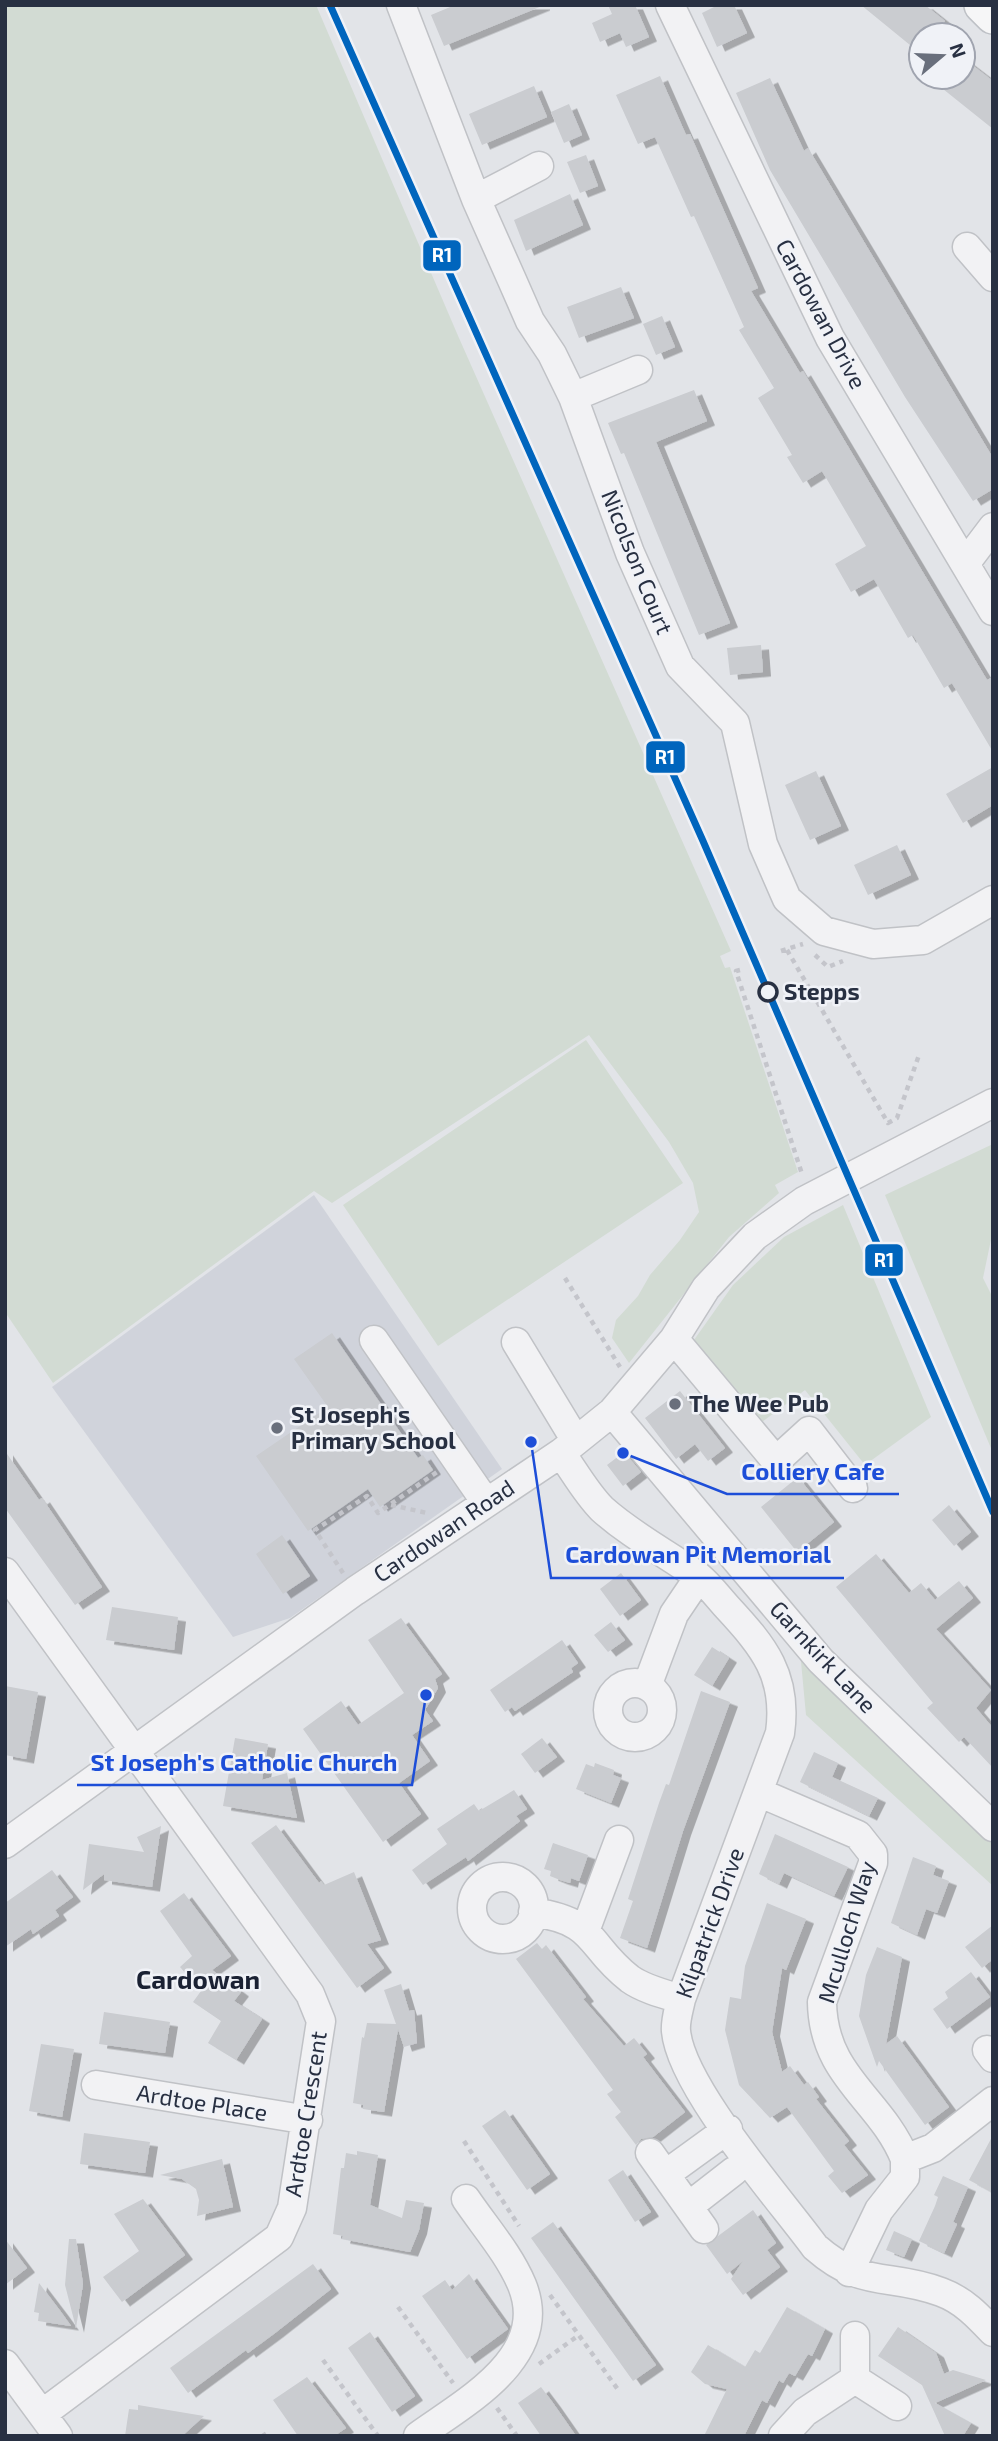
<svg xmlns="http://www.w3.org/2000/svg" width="998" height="2441" font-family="'Exo 2',sans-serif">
<defs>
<filter id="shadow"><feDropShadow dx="8" dy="4.5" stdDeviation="0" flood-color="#0004"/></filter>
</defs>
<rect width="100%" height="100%" fill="#e2e4e8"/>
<path fill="#d0d3db" d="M314,1195L502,1469L290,1618L233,1637L52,1387Z"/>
<path fill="#d2dbd3" d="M5,5H316L459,338L731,951L720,956L725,968L730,967L798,1172L775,1185L779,1193L729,1237L629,1363L612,1338L616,1320L638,1296L650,1275L680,1240L699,1212L693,1183L669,1142L589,1035L332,1203L314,1191L53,1383L5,1312Z
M586,1040L683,1183L438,1346L343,1205Z
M993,1144V1230L983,1278L993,1298V1453L885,1195Z
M843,1205L931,1417L865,1465L805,1390L758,1425L689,1347L733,1285L784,1237Z
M800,1651L993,1834V1886L806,1715Z"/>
<path fill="#caccd0" filter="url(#shadow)" d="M455,5H542V6L444,46L431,15Z
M608,5H635L649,37L626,47L620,33L600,42L592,23L612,14Z
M718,5H734L747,33L717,47L702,13Z
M861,5H925L945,21L934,35H921V54Z
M963,58L993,81V129L943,89L953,77H963Z
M660,76L686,135L690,134L758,288L751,291L800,373L803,371L987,680L993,677V752L952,683L944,688L913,635L908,638L874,579L851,592L835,564L866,546L822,471L803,483L787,457L792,455L758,398L774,388L739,330L744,327L694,216L691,217L655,137L638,144L616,95Z
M770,78L804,151L808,148L993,458V489L973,501L905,397L770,170L736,93Z
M534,86L547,117L482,145L469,114Z
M569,104L582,135L564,143L551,112Z
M586,155L598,186L580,193L567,162Z
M570,194L583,225L526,251L514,220Z
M621,287L634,318L579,338L567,307Z
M662,316L675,347L656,355L643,324Z
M694,390L707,421L656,442L730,623L699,635L624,453L621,454L608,423Z
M761,645L763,672L730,675L727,648Z
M993,767V805L963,823L946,794Z
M816,771L841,826L810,840L785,785Z
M897,845L911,875L868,895L854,865Z
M332,1333L418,1458L423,1455L433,1470L380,1507L368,1489L308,1531L256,1456L328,1407L294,1359Z
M680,1391L725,1448L708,1461L695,1444L676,1459L645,1418Z
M5,1451L39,1500L42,1498L102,1587L75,1605L5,1508Z
M624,1452L641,1472L623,1486L607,1465Z
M798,1477L834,1522L797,1552L761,1507Z
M949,1505L971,1532L954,1546L932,1520Z
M282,1535L310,1576L283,1594L256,1554Z
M876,1554L909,1593L921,1583L935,1600L959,1581L973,1598L936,1629L991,1690L976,1708L993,1728V1768L964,1737L959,1742L927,1708L933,1703L836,1587Z
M621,1573L641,1600L620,1616L600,1589Z
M112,1607L178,1617L174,1650L106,1640Z
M401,1618L442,1674L435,1679L438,1688L425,1710L433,1721L412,1735L430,1761L399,1783L421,1814L383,1842L303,1729L341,1701L358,1725L404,1693L368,1640Z
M611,1622L625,1640L608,1652L594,1635Z
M562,1640L578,1663L571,1668L573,1672L515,1711L512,1707L505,1712L490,1690Z
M712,1647L729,1658L712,1686L694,1675Z
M5,1686L38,1692L26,1759L5,1755Z
M701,1691L730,1702L683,1831L647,1948L620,1938L633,1901L628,1899L659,1803L666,1784L669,1785Z
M235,1738L268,1744L262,1780L287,1773L297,1818L223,1806Z
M542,1738L557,1757L535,1773L521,1754Z
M814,1752L838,1763L832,1777L878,1798L869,1816L800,1782Z
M595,1763L614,1770L613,1775L621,1778L611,1803L576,1789L586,1764L594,1767Z
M514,1790L527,1809L516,1816L520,1821L468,1861L466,1857L423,1885L412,1870L447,1844L437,1829L474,1804L479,1811Z
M276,1825L319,1883L321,1881L324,1885L354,1872L381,1940L367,1944L384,1968L357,1988L251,1843Z
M161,1826L152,1887L104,1880V1874L83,1890L89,1844L144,1852L137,1837Z
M775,1834L848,1867L834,1896L784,1873L779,1884L759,1874Z
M553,1843L588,1855L579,1881L571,1878L570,1883L560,1880L550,1876L551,1871L544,1869Z
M913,1857L936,1866L933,1875L949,1881L937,1913L926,1909L917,1935L891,1923Z
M52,1870L73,1897L55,1910L59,1916L33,1934L31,1929L5,1947V1903Z
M184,1893L231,1956L212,1970L241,1992L234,2001L262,2019L236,2060L208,2043L221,2021L193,2002L201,1991L180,1967L192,1956L160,1911Z
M767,1903L806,1919L786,1970L782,1968L772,2032L782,2072L790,2066L804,2085L808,2082L819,2097L816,2099L849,2141L844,2145L868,2175L842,2193L828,2176L834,2171L787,2107L770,2118L739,2085L725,2030L730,1997L741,1999L745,1966Z
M993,1925V1959L982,1968L965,1947Z
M537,1943L542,1949L546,1945L586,1997L583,1999L624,2046L634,2038L647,2054L643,2057L685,2112L653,2137L641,2139L636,2145L615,2117L621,2112L607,2094L613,2090L516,1959Z
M877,1947L902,1957L886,2044L897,2036L949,2107L925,2125L879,2061L877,2067L859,2016L866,1975Z
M971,1972L990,1997L947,2029L933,2009L948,1998L945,1992Z
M401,1984L409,2011L414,2010L417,2043L404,2047L398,2029L384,2112L363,2109V2105L353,2103L362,2037L364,2038L367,2023L396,2024L384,1990Z
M104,2012L170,2022L165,2053L99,2044Z
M41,2044L74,2049L62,2117L29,2111Z
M505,2110L550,2174L527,2190L482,2126Z
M84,2133L150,2142L145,2173L80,2164Z
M993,2135V2193L969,2180Z
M357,2151L378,2155L370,2205L402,2218L406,2200L424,2203L419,2230L410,2252L342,2239L343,2236L333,2234L341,2168H344L346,2153L357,2155Z
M222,2159L233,2207L197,2216L199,2200L196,2189L182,2179L160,2175Z
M623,2170L651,2212L635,2222L608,2180Z
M943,2176L968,2187L953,2222L957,2224L944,2253L919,2241L935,2206L938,2197L934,2195Z
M143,2199L185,2255L122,2302L103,2277L139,2251L114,2214Z
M753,2210L776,2243L767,2250L780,2267L743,2295L731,2279L743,2261L727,2274L706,2245Z
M553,2222L656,2365L633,2381L531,2238Z
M894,2231L912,2239L904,2257L886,2250Z
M5,2239L27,2268L5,2285Z
M69,2239H76L83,2284L76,2328L65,2285Z
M313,2264L331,2289L275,2333L248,2353L246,2350L188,2393L170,2368Z
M469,2274L508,2329L467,2359L422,2296L445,2280L452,2290Z
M39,2283L61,2312L71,2326L38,2321L39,2313L34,2312Z
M787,2307L825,2329L812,2356L808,2354L795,2376L789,2373L783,2383L779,2380L767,2403L762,2400L744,2436H704L727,2389L705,2384L691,2372L708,2345L745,2367L755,2350L760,2353Z
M898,2327L936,2353L944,2374L953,2370L986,2380L935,2403L971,2423L963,2436H945L922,2385L878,2356Z
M370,2332L415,2396L392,2412L348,2348Z
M307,2377L346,2428L334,2436H298L273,2400Z
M541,2387L553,2403L576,2436H541L518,2403Z
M138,2405L204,2416L182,2436H125L129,2409L138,2410Z"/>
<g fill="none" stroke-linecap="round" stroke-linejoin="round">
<g stroke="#c0c2c6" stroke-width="31">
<path id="minor" d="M401,5L476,199L512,280L530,321L552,354L573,397L630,553L680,666L735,723L763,844L787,899L824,931L873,944L923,940L993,900
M670,5L830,338L993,611
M476,199L539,166
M967,247L993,277
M573,397L638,370
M965,564L993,527
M674,1339L776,1461L809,1431L853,1488
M374,1340L485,1501
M516,1342L576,1441
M612,1412L821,1661L993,1827
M561,1453C574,1471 586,1493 602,1509C632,1536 666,1553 698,1576C709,1585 718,1597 727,1607C764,1647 788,1676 780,1733L681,1999C679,2009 675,2021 676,2031C681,2087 779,2198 815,2247C864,2290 888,2272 941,2292C963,2300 978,2316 993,2332
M5,1572L310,1994L321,2021L292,2208L279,2237L42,2414
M608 1710a27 27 0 1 1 54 0a27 27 0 1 1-54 0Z
M647,1686L674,1614L699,1577
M758,1792L858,1835L873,1854V1863L822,2002C823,2077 881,2099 905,2159
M5,1844L355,1591L561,1453L612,1412L674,1339L706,1288L755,1236L804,1201L993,1103
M472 1908a31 31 0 1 1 62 0a31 31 0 1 1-62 0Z
M533,1912C599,1922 586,1945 630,1979C644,1989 664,1994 681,1999
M585,1931L619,1840
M987,2050L993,2058
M96,2085L308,2120
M650,2153L704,2229
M666,2174L728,2129
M689,2206L734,2171
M849,2272L879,2210L905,2177V2159L933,2148L993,2101
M5,2364L58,2436
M855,2379L897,2406
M418,2436C465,2402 551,2357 522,2285C509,2254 485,2227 466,2199
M783,2436L805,2412L855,2379V2336"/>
</g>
<g stroke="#bec1c6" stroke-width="38">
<path id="major" d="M982,5L993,16"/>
</g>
<path stroke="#c4c5cb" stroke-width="4.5" stroke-dasharray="5 5" stroke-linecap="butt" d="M787,950L888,1123L897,1118L919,1055
M781,951L803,944
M815,955L828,967L843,961
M740,970L736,971L802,1174
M565,1278L620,1367
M391,1505L427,1513
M343,1573L315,1530L367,1496L378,1513L437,1472
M464,2141L519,2226
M550,2295L619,2391
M398,2307L453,2383
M323,2360L378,2436
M539,2364L579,2335
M497,2408L517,2436
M263,2433L265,2436"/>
<use href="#minor" stroke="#f2f2f4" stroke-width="28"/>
<use href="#major" stroke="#f6f6f7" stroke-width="35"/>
<g stroke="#f0f2f7" stroke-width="12">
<path id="rail-1" d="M330,5L703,841L993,1512"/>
</g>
<use href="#rail-1" stroke="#0065bd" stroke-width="7"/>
</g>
<circle fill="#f0f2f7" stroke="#283042" stroke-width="3.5" cx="768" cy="992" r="9"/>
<g fill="#696f7c" stroke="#f0f2f7" stroke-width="2.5">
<circle cx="675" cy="1404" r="7"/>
<circle cx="277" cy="1428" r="7"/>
</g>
<g text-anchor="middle" stroke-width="5" stroke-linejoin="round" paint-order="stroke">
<g font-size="23" fill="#283042" stroke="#f0f2f7">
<text transform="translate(821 314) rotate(62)" y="8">Cardowan Drive</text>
<text transform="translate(637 562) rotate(68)" y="8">Nicolson Court</text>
<text transform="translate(444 1531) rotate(-34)" y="8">Cardowan Road</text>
<text transform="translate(823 1657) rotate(47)" y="8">Garnkirk Lane</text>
<text transform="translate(710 1923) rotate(-70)" y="8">Kilpatrick Drive</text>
<text transform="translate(847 1932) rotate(-73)" y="8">Mculloch Way</text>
<text transform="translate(202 2103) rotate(9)" y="8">Ardtoe Place</text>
<text transform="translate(306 2114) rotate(-81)" y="8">Ardtoe Crescent</text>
</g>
<g font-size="23" font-weight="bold" fill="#283042" stroke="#f0f2f7" text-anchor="start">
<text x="784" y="1000">Stepps</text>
</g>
<g font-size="23" font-weight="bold" fill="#283042" stroke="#f0f2f7" text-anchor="start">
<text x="689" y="1412">The Wee Pub</text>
<text x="291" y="1423">St Joseph's<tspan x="291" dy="26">Primary School</tspan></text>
</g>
<g font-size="26" font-weight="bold" fill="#1a2133" stroke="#f0f2f7">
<text x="198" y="1989">Cardowan</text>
</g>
</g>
<path fill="none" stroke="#1d4ed8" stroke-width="2.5" d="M623 1453L727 1494H899M531 1442L551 1578H844M426 1695L412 1785H77"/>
<g fill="#1d4ed8" stroke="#f0f2f7" stroke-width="2.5">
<circle cx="623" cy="1453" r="7"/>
<circle cx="531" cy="1442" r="7"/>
<circle cx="426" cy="1695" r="7"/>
</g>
<g font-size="24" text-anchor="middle" font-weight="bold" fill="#1d4ed8" stroke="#f0f2f7" stroke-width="5" stroke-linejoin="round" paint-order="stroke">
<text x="813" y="1480">Colliery Cafe</text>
<text x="698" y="1563">Cardowan Pit Memorial</text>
<text x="244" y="1771">St Joseph's Catholic Church</text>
</g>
<g stroke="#f0f2f7" stroke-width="2.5">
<rect x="422" y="239" width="40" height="33" rx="7" fill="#0065bd"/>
<rect x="645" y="740" width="41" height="34" rx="7" fill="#0065bd"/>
<rect x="864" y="1243" width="40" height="34" rx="7" fill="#0065bd"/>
</g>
<g font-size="19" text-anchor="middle" font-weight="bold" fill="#fff">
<text x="442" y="262">R1</text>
<text x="665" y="764">R1</text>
<text x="884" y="1267">R1</text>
</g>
<rect width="998" height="2441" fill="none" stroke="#283042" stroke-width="14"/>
<g transform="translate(942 56) rotate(71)"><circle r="33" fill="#f0f2f7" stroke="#a0a4af" stroke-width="2"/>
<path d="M0-5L12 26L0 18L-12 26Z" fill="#696f7c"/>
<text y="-10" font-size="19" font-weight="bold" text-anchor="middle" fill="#283042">N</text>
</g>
</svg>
